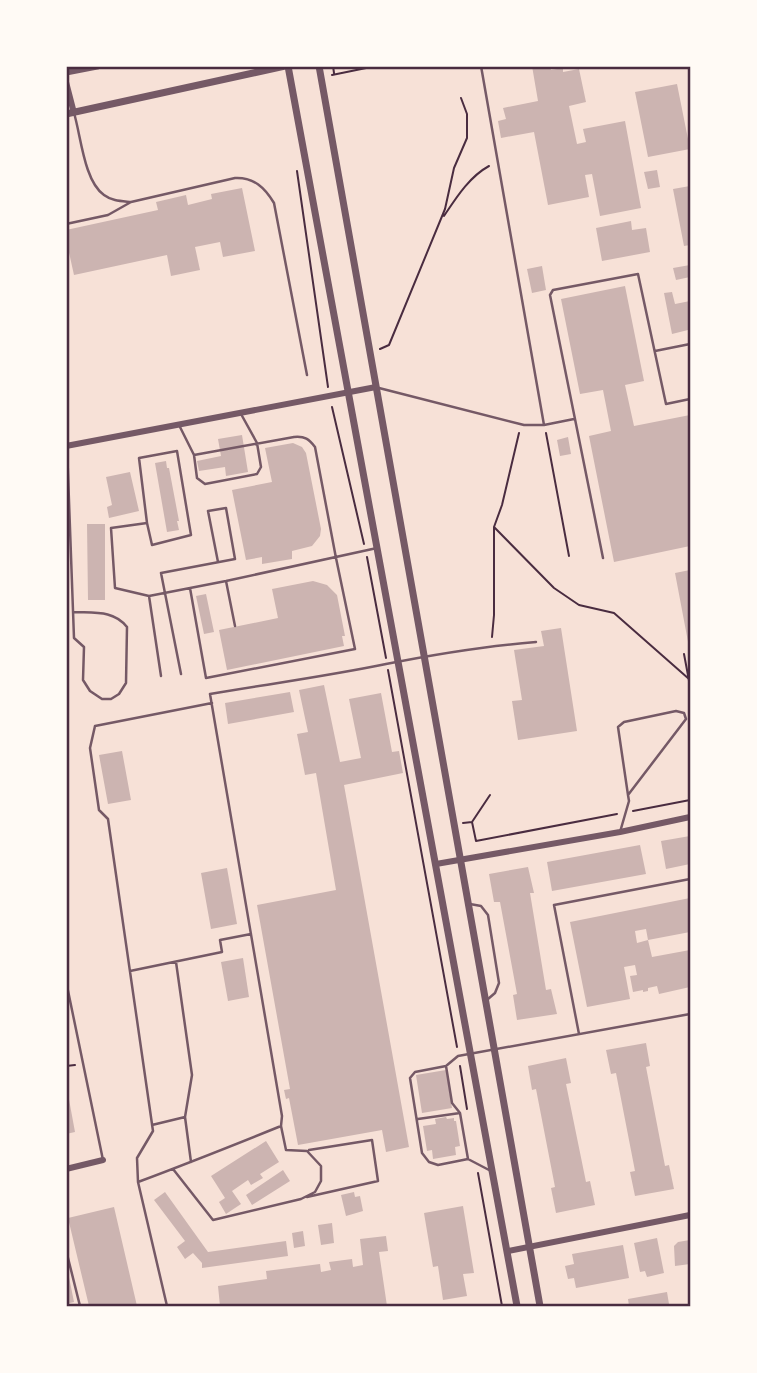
<svg xmlns="http://www.w3.org/2000/svg" width="757" height="1373" font-family="'IBM Plex Sans',sans-serif">
<rect width="100%" height="100%" fill="#f7e1d7"/>
<path fill="#ccb4b1" d="M532,66H550L551,70L563,68V72L579,69L586,102L569,106L577,144L586,142L583,129L625,121L641,208L600,216L592,174L585,175L589,197L548,205L534,132L501,138L498,121L506,119L503,108L538,101Z
M677,84L690,149L648,157L635,92Z
M657,170L660,187L648,189L644,172Z
M690,186V245L684,246L673,189Z
M242,188L255,251L223,257L220,242L195,247L200,270L171,276L167,255L74,275L66,239V230L158,210L156,202L186,195L188,205L212,199L211,194Z
M631,221L632,230L646,228L650,252L602,261L596,228Z
M690,265V277L676,280L673,268Z
M542,266L546,290L532,293L527,269Z
M625,286L644,381L625,385L634,426L690,415V546L614,562L589,436L611,431L603,390L580,394L561,299Z
M672,292L675,304L690,301V336L688,330L672,334L664,293Z
M242,435L248,472L226,476L225,467L199,471L197,461L221,456L218,439Z
M568,437L571,454L560,456L557,440Z
M293,443L302,447L306,453L321,529L320,536L312,546L292,551V559L262,564V557L246,560L232,490L272,482L265,448Z
M166,461L167,468H169L179,521H177L179,530L167,532L155,463Z
M130,472L139,511L109,518L107,507L112,505L106,477Z
M87,524H105V600H88Z
M690,570V647H689L675,573Z
M313,581L327,585L337,595L345,636H342L344,646L227,670L219,630L278,618L272,589Z
M206,594L214,632L204,634L196,596Z
M561,628L577,731L518,740L512,701L522,700L514,650L544,646L541,631Z
M324,685L340,762L361,758L349,699L381,693L392,752L399,751L403,773L344,785L409,1147L386,1152L382,1130L298,1145L289,1098L286,1099L284,1090L290,1089L257,905L336,890L316,773L305,775L297,734L308,732L299,690Z
M290,692L294,712L228,724L225,703Z
M122,751L131,800L108,804L99,755Z
M690,836V864L666,869L661,841Z
M640,845L646,874L552,891L547,862Z
M528,867L534,893H530L546,990L551,989L557,1014L517,1020L513,995L517,994L500,902H494L489,874Z
M227,868L237,924L211,929L201,873Z
M690,898V932L648,940L646,929L635,931L637,943L648,940L652,957L690,950V987L659,994L657,986L648,988V991L643,992V990L633,992L630,976L637,975L635,965L624,967L630,999L587,1007L570,922Z
M243,958L249,997L228,1001L221,962Z
M646,1043L650,1066L646,1067L665,1166L669,1165L674,1189L635,1196L630,1172L635,1171L616,1073L611,1074L606,1050Z
M566,1058L571,1083L566,1084L586,1182L590,1181L595,1205L556,1213L551,1188L555,1187L536,1089L532,1090L528,1066Z
M446,1070L452,1108L422,1113L416,1075Z
M68,1094L75,1132L66,1134V1095Z
M446,1117L447,1119L454,1118V1121H456L460,1146L455,1147L456,1155L433,1159L432,1150L427,1151L423,1126L436,1124L435,1119Z
M266,1141L279,1162L260,1174L263,1178L251,1185L248,1180L232,1191L241,1204L226,1214L219,1202L225,1198L211,1176Z
M283,1170L290,1181L252,1205L246,1195Z
M165,1192L208,1252L286,1241L288,1256L202,1268V1263L193,1253L185,1259L177,1247L185,1241L154,1200Z
M354,1192L355,1197L360,1196L363,1211L346,1216L341,1195Z
M463,1206L474,1273L463,1274L467,1296L443,1300L438,1266L433,1267L424,1213Z
M114,1207L137,1306H89L68,1218Z
M332,1223L334,1243L321,1245L318,1225Z
M303,1231L305,1246L294,1248L292,1233Z
M386,1236L388,1251L379,1252L387,1306H220L218,1286L267,1279L266,1271L320,1264L321,1272L331,1270L329,1262L352,1259L353,1267L363,1265L360,1239Z
M657,1238L664,1273L647,1277L645,1271L640,1272L634,1243Z
M690,1240V1264L675,1266L674,1246L678,1242Z
M623,1245L629,1278L576,1288L574,1278L568,1279L565,1266L574,1264L572,1254Z
M68,1272L74,1302L66,1304V1273Z
M667,1292L669,1304L659,1306H629L628,1299Z"/>
<g fill="none" stroke-linecap="round" stroke-linejoin="round">
<path stroke="#4a2c40" stroke-width="2" d="M333,66L334,73
M332,75L376,66
M297,171L328,387
M444,216C456,198 469,177 489,166
M380,349L389,345L445,209L454,168L467,138V114L461,98
M332,407L364,544
M546,433L569,556
M494,527L554,588L579,605L614,613L689,679
M367,557L386,658
M492,637L494,615V527L502,505L519,433
M684,654L690,686
M388,670L457,1047
M633,811L690,800
M472,822L476,841L617,814
M463,823L472,822L490,795
M66,1066L75,1065
M460,1066L467,1109
M478,1173L502,1306"/>
<path stroke="#755966" stroke-width="2.5" d="M481,66L544,425
M74,113C81,136 84,181 104,195C112,201 121,201 131,202L235,178C254,177 265,188 274,203L307,375
M66,224L108,215L131,202
M655,351L690,344
M379,388L524,425H544L574,419
M179,425L194,455L197,478L205,484L257,474L261,467L257,443L241,414
M67,446L74,638L84,647L83,680L90,691L102,699H111L119,694L126,683L127,627C114,610 94,613 74,612
M147,523L139,458L177,451L191,535L152,545L147,523L111,528L115,588L149,596L226,581L377,548
M603,558L550,295L553,290L638,274L666,404L690,399
M226,581L235,626
M190,588L206,678L355,649L336,558L315,447C309,439 305,436 294,437L194,455
M149,596L161,676
M181,674L161,573L235,559L226,508L208,511L218,562
M620,832L629,801L628,795L618,727L624,722L676,711L684,713L686,719L628,795
M470,904L481,906L488,915L499,983L495,993L488,999
M176,962L192,1075L185,1117
M130,971L222,952L220,940L251,934
M66,981L103,1160
M579,1034L554,905L690,879
M446,1066L415,1072L410,1078L422,1153L429,1162L438,1165L468,1159L489,1170
M418,1119L460,1113
M152,1125L185,1117L191,1162
M281,1126L282,1116L210,694C269,684 328,676 386,664C436,654 485,646 536,642
M468,1159L460,1113L452,1103L446,1066L458,1056L690,1014
M138,1182L137,1158L153,1131L108,819L99,810L90,748L95,726L212,703
M307,1197L378,1181L372,1140L309,1150
M66,1250L80,1306
M167,1306L138,1182C186,1164 234,1145 281,1126L286,1150L307,1151L321,1166V1181L315,1192L301,1199L213,1220L173,1169"/>
<path stroke="#755966" stroke-width="6" d="M66,82L74,113
M66,446L376,387
M436,864L620,832L690,817
M66,1169L103,1160
M508,1251L690,1215"/>
<path stroke="#755966" stroke-width="7" d="M288,66L517,1306
M319,66L540,1306
M66,72L97,66
M66,114L285,66"/>
</g>
<rect width="757" height="1373" fill="none" stroke="#fffaf5" stroke-width="136"/>
<rect x="68" y="68" width="621" height="1237" fill="none" stroke="#4a2c40" stroke-width="2.5"/>
</svg>
